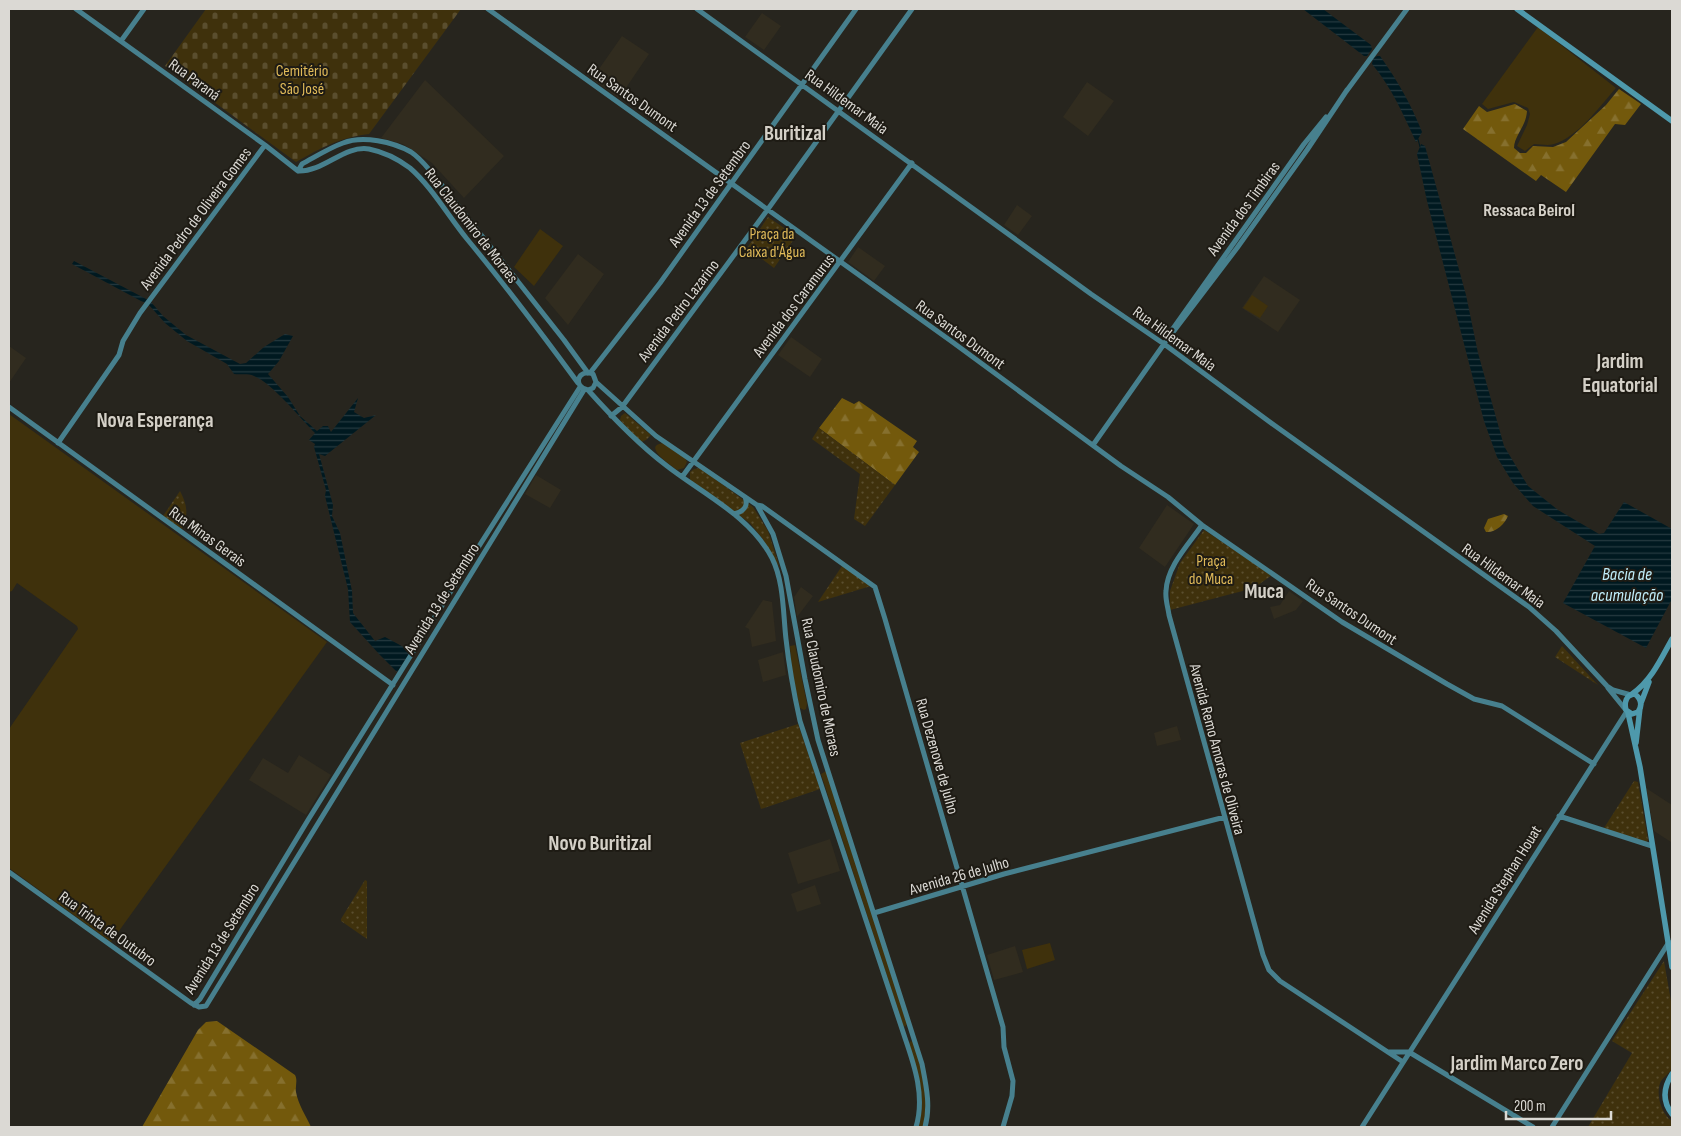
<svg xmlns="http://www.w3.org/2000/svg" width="1681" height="1136" font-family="'Sofia Sans Condensed',sans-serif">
<defs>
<pattern id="forest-firs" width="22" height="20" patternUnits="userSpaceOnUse" patternTransform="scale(1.25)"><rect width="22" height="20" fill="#73590c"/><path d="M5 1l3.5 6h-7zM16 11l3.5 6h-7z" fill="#86702e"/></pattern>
<pattern id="cemetery-stones" width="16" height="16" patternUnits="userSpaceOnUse" patternTransform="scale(1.25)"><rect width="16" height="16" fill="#3f310c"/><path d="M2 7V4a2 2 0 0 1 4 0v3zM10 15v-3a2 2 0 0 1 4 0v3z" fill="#5a4e2e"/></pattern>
<pattern id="park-dots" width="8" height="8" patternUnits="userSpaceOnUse" patternTransform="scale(1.25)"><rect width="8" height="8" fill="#3f310c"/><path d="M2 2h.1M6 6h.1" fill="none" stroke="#5a4e2e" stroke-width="1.8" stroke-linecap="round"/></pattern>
<pattern id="water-rules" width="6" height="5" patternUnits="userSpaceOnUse" patternTransform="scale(1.25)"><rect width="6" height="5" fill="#001920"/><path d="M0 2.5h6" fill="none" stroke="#253a40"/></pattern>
</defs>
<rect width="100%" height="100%" fill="#27251e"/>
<path fill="#312c1f" d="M762,13L781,26L764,50L745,37Z
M622,36L649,54L619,98L592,79Z
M425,80L504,156L464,198L432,163L403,144L381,138Z
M1087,82L1114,101L1088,136L1063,117Z
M1017,205L1032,216L1018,235L1004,225Z
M858,247L885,266L874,281L848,262Z
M578,254L604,274L568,325L545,298Z
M1264,276L1300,300L1278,332L1242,308Z
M791,337L822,359L810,377L778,355Z
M9,346L26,358L9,383Z
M536,475L561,490L550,508L525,494Z
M1167,505L1194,524L1165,567L1139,548Z
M801,587L813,596L797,617L794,597Z
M1289,591L1303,601L1296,610L1274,619L1270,607L1280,605Z
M763,600L772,602L776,641L752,647L749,629L745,627Z
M783,652L786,675L763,682L758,660Z
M1177,726L1181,740L1157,746L1154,733Z
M299,755L331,775L306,815L249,780L263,758L288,773Z
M1646,788L1672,805V839L1671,842L1654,831Z
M830,839L840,871L798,884L788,853Z
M815,885L821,904L797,912L791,894Z
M1015,946L1023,972L994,980L987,955Z"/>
<path fill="#3f310c" d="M1538,27L1616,88C1601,105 1577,138 1554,144C1548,146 1540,144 1534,144L1525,151L1517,146L1527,125L1530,114L1528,108L1514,102L1488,109L1482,104Z
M540,229L563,246L534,286L514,267Z
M1252,295L1268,306L1260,318L1243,308Z
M9,414L327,642L111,942L9,868V729L78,629L77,626L17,583L12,591L9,592Z
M664,443L685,458L687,462L684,468L677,470C672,466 640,445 664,443Z
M795,645L807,704L806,709L804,710L800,708L792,672L790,646Z
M826,771L907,1024L905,1027L903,1025L821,774Z
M1050,943L1055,960L1027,969L1022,950Z
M911,1041L914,1043C921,1070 933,1100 923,1127H918C928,1099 916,1070 909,1043Z"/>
<path fill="url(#forest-firs)" d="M1619,89L1641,104L1625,125L1615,124L1566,192L1541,175L1536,181L1463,129L1479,106L1487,112L1515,104L1527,111C1526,127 1514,136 1514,148L1520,153H1526L1533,146L1553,147L1566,142L1606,105Z
M842,398L854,404L859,401L917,441L913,447L919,452L895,485L819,428Z
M1504,514L1508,516C1505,524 1495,533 1486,532L1484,528L1488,519Z
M217,1021L295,1075C298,1081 295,1086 296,1092C298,1104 306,1116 311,1127H142L198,1030L206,1022Z"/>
<path fill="url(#cemetery-stones)" d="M206,9H461L369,134C338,138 323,147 296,162L165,66Z"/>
<path fill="url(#park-dots)" d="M768,217L796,236L774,268L747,248Z
M625,413L651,435L646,440L641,442L620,420L621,416Z
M819,428L895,485L865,526L854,519L860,474L812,439Z
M700,468L753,507L768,531L780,568L762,538L750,523L690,481V472L694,469Z
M180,491C187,504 189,515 182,529L163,516Z
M1204,530L1272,575L1254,588L1170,610V591L1180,563Z
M842,566L871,586L818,602Z
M1562,646L1598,685L1555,657Z
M798,724L820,789L761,809L740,743Z
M1634,781L1638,782L1648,840L1646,843L1604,828Z
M365,880L367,881V939L341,921V919Z
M1664,961L1672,1007V1069C1669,1073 1664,1077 1661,1081C1655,1093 1661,1114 1672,1121V1127H1588L1632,1053L1612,1041Z"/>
<path fill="url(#water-rules)" d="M1303,9H1323L1371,45L1372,49L1367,56H1364Z
M1377,56H1380C1397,80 1411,104 1422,132L1417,141L1416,142C1403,114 1392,88 1372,64L1373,59Z
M1421,144L1425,146L1466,295L1478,353L1504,446L1528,486L1558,510L1599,534L1604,533L1624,502L1672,529V599L1646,648L1563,603L1595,546L1533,506L1513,483L1497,457L1484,421L1427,201L1417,154Z
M74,261L148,300L146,303L141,301L72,264Z
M151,302L163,316L186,335L240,364L246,363L264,347L285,334L293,336L279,361L268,374L288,397L300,416L317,431L323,426H328L331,432L358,398L354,412L364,418L376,415L325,456L319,454L333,505L332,516L340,533L352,591L353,613L375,641L385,637L411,651L397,672L379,654L350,622L348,589L325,496L326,490L314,447L315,444L309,440L315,433C300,418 272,383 254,376C248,373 240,375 234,374L227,364L187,341L165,323L149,305Z"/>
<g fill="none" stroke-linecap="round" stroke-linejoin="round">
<path stroke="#001920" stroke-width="1" d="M1418,139L1420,147"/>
<path stroke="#47808e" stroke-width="5" d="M76,9L265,145L298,171
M488,9L951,341L1121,466L1168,497L1202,525L1342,622L1447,684L1474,699L1502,706L1594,764
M697,9L1091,294L1164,344L1274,425L1529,607L1556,631L1607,686L1613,690L1631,695
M121,41L144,9
M1345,93L1407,9
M298,171L302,164C315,157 329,148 343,143C363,135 393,142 411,152C420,158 426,166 433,174L564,340L588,373
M298,171C324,172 344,145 369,149C384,152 398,159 410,168C431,186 449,217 467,239C506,286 542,334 578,383
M1167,337L1304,144L1326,117
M590,373L660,283L856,9
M596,382L656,436L757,505L773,534L786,576L805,679L818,740L922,1064C926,1085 931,1106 925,1127
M588,390L593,388L596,382L593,374C578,368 572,387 588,390C613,418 638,444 667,466C703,494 750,516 772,558C784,582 783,613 786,639C789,667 794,694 800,721L905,1038C915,1067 925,1097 916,1127
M9,407L393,685
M611,416L622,407L768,209L912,9
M58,443L119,355L123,341L140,313L265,145
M1093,445L1164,344L1237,248L1307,150L1347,90
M682,477L912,163
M757,505L762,506L875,587L885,619L1003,1027L1004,1047L1013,1081L1012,1096L1003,1127
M734,514C743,512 749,506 745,497
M1202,525C1189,544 1167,566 1166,591C1165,599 1168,607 1169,615L1263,955L1269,970L1280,981L1403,1062
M1608,688L1625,709
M1559,816L1652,846
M9,872L191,1003L199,1007L206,1006L584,390
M874,913L1004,874L1225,817
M194,1005L200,999L308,820L481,543L580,387
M1388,1052H1409
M1409,1052L1533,1127
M1362,1127L1627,711
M1552,1127L1669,942"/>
<path stroke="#4e99ac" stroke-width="5.5" d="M1517,9L1672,121
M1632,694C1651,681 1661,659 1672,639
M1635,694C1641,699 1643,705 1638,712L1632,714L1626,710C1624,703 1626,694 1635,694Z
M1641,703L1649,682
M1628,713L1640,767L1672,967
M1636,743L1640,708
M1672,1074C1663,1088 1662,1101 1672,1114"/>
</g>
<g text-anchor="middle" stroke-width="4" stroke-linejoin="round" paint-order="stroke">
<g font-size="16" fill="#e0ba59" stroke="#1e1b14">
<text x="302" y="76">Cemitério<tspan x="302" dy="18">São José</tspan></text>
<text x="772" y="239">Praça da<tspan x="772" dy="18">Caixa d'Água</tspan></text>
<text x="1211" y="566">Praça<tspan x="1211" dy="18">do Muca</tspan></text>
</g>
<g font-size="16" fill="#dbd9d4" stroke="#1e1b14">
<text transform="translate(195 79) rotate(36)" y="6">Rua Paraná</text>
<text transform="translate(633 97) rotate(35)" y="6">Rua Santos Dumont</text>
<text transform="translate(847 101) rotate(36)" y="6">Rua Hildemar Maia</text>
<text transform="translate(709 193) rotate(-54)" y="6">Avenida 13 de Setembro</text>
<text transform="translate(1243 208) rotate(-54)" y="6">Avenida dos Timbiras</text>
<text transform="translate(195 218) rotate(-53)" y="6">Avenida Pedro de Oliveira Gomes</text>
<text transform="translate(472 225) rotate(52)" y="6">Rua Claudomiro de Moraes</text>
<text transform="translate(793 305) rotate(-53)" y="6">Avenida dos Caramurus</text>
<text transform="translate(678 310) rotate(-53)" y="6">Avenida Pedro Lazarino</text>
<text transform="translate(961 334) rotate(36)" y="6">Rua Santos Dumont</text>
<text transform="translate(1175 338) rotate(36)" y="6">Rua Hildemar Maia</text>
<text transform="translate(208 536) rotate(36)" y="6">Rua Minas Gerais</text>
<text transform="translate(1504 575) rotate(36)" y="6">Rua Hildemar Maia</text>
<text transform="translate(441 598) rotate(-58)" y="6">Avenida 13 de Setembro</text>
<text transform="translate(1352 611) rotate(34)" y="6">Rua Santos Dumont</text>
<text transform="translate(822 687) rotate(78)" y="6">Rua Claudomiro de Moraes</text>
<text transform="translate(1218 749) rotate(75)" y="6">Avenida Remo Amoras de Oliveira</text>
<text transform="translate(938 756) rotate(74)" y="6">Rua Dezenove de Julho</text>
<text transform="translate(959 875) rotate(-16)" y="6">Avenida 26 de Julho</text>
<text transform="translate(1504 879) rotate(-58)" y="6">Avenida Stephan Houat</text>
<text transform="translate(108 928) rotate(36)" y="6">Rua Trinta de Outubro</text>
<text transform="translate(221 938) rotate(-58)" y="6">Avenida 13 de Setembro</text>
</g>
<g font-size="18" font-weight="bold" fill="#d4d0c7" stroke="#1e1b14">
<text x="1529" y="216">Ressaca Beirol</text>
</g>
<g font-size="18" font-style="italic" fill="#c0edf9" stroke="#1e1b14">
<text x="1627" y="580">Bacia de<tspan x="1627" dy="21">acumulação</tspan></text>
</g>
<g font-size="21" font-weight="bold" fill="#d4d0c7" stroke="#1e1b14">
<text x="795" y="140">Buritizal</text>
<text x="1620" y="368">Jardim<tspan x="1620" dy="24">Equatorial</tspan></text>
<text x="155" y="427">Nova Esperança</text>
<text x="1264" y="598">Muca</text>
<text x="600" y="850">Novo Buritizal</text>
<text x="1517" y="1070">Jardim Marco Zero</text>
</g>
</g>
<rect width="1681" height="1136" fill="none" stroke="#dbd9d4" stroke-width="20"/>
<path d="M1506 1111v8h105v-8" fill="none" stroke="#dbd9d4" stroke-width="2.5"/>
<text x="1514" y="1111" font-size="15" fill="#dbd9d4" stroke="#1e1b14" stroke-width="4" paint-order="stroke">200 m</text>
</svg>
